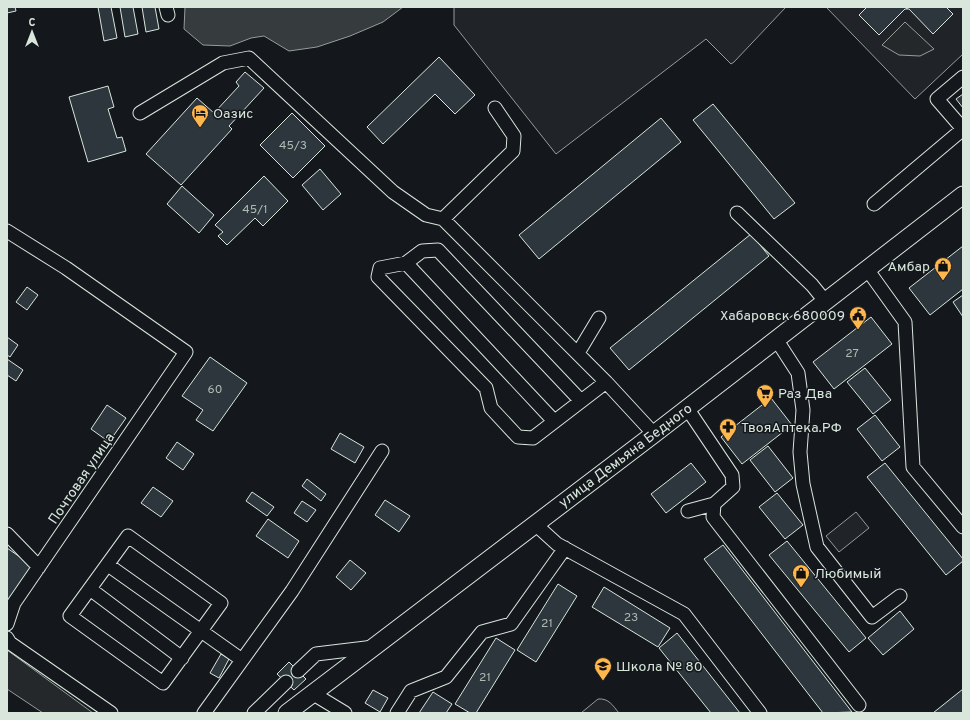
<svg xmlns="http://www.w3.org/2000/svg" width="970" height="720" font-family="Overpass,sans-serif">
<rect width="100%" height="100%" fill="#14181c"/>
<path fill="#202428" stroke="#939e99" d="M454,7H786L734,62L731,64L706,39L556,154L454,25Z
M826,7H963V54L915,99Z
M856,512L869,528L839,552L826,536Z
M598,699C609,698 613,706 619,713H581Z"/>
<path fill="#24282b" stroke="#939e99" d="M905,22L934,49L920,56L899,55L882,45Z
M7,650L93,713H43L7,689Z"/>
<path fill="#363b3e" stroke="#939e99" d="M185,7H403L383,22L350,36L317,47L289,51L264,36L251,38L230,46L203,45L184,29Z"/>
<path fill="#2c363c" stroke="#d8e6dc" d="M7,7H15L16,11L7,13Z
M98,7H111L117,38L104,41Z
M120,7H133L138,34L125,37Z
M142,7H155L159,29L146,32Z
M867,7H907V9H905L879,35L859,15Z
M907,7H946L953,14L933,34L909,9H907Z
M439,57L475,95L455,114L435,94L383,144L367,127Z
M245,72L264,88L229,126L232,129L181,185L146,154L197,98L214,113L239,86L236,82Z
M108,86L114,107L108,109L117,138L122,137L126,151L88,162L69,97Z
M963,94V108L956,99Z
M713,104L795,203L774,219L693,120Z
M292,113L325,146L293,178L260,145Z
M661,118L681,142L539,259L519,235Z
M320,169L341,194L323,210L302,185Z
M264,176L288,201L263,226L255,218L227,245L218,236L223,232L215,225Z
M182,186L214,215L199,233L167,204Z
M751,234L769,256L629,370L610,348Z
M963,246V289L930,315L909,288Z
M27,287L38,295L27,310L16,302Z
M963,295V317L953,302Z
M871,317L892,344L834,389L813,362Z
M7,337L18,345L10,357L7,355Z
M210,357L247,383L213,431L196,420L203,410L182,396Z
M7,359L23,370L16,381L7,375Z
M865,368L891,400L873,414L847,382Z
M771,398L792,425L742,464L721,437Z
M107,405L126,418L109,442L91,429Z
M875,415L900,447L882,461L857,429Z
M340,433L364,447L355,463L331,449Z
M177,442L194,454L183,470L166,458Z
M768,446L793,478L775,492L750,460Z
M691,463L706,482L666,513L651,494Z
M885,463L963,559V561L946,575L867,477Z
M307,479L326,494L321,501L302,486Z
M153,487L173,501L161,517L141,503Z
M252,492L274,507L267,516L246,501Z
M777,493L803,525L785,539L759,507Z
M385,500L410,516L399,532L375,515Z
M302,501L316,510L307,522L294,513Z
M268,519L299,541L288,558L256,536Z
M787,541L866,638L849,652L769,555Z
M723,545L852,712L823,713L704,559Z
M7,548L33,566L7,603Z
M350,560L366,573L351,590L336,577Z
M558,584L577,596L536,662L517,650Z
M604,587L670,628L658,647L592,607Z
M900,611L914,629L883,655L868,638Z
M677,633L740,713H711L659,648Z
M496,638L515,650L476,713H470L455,704Z
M221,654L229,659L219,678L210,673Z
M289,662L306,679L294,690L277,674Z
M963,689V713H933Z
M373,690L388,698L380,712L365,703Z
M433,692L452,704L446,713H419Z"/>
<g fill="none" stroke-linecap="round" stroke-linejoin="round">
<g stroke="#d8e6dc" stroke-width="15">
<path id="minor" d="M166,7L168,15
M963,77L937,99L963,129
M140,113L223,63L249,58L393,192L426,215L443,219L606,382L654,434
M874,204L963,129
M737,213L812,285L825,301
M443,219L513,151L514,136L495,108
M7,231L66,268L186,352L14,603L7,624
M406,263L422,251L438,250L581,401
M867,269L905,322L913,467L963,527
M776,339L798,373L803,410L800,452L803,484L817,547L872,617L900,596
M578,353L599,318
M687,408L732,475L733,487L714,504L688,511
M554,421L406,263L380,268L378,277L486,388L491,408L518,437L533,438L606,382
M714,504L713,517L859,705
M535,524L557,544L684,614L760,713
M7,534L39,567
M128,536L221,603L163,683L70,616Z
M108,565L242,660
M90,589L182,658
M7,638L10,643L111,713
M298,671L316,654L374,647
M312,693L345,713
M204,713L292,591L382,451
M254,713L286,682
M397,713L411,691L446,677L482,632L511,624L565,548"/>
</g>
<g stroke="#d8e6dc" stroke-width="19">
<path id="major" d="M287,713L654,434L963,195"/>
</g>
<use href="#minor" stroke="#14181c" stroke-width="13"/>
<use href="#major" stroke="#14181c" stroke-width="17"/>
</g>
<defs>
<g id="hotel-pin" transform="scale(0.9)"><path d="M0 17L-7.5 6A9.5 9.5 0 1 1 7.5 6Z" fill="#ffb74d" stroke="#14181c"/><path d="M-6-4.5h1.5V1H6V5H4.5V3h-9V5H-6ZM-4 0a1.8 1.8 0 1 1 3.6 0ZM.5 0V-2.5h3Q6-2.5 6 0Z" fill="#111"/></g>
<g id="shop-pin" transform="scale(0.9)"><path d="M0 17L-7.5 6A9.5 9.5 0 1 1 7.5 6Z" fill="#ffb74d" stroke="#14181c"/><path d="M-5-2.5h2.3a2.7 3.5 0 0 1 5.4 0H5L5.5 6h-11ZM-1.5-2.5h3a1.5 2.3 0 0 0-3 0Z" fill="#111"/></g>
<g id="civic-pin" transform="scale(0.9)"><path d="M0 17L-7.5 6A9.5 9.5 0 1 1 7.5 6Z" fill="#ffb74d" stroke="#14181c"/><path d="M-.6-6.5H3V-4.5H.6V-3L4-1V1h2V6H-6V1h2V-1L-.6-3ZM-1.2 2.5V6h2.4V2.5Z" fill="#111"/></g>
<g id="supermarket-pin" transform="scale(0.9)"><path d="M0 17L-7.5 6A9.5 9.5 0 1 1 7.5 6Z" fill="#ffb74d" stroke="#14181c"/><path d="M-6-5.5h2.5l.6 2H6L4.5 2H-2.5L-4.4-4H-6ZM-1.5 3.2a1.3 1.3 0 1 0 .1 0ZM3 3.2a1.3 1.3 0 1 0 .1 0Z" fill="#111"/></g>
<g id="pharmacy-pin" transform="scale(0.9)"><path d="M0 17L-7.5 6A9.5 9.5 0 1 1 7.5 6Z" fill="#ffb74d" stroke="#14181c"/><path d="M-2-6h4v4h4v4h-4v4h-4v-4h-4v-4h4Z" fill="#111"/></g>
<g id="school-pin" transform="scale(0.9)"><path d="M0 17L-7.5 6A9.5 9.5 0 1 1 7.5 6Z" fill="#ffb74d" stroke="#14181c"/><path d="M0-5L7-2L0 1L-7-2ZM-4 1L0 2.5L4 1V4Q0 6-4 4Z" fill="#111"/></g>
</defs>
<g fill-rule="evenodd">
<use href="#hotel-pin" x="200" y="113"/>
<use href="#shop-pin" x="943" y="266"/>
<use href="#civic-pin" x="858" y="315"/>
<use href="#supermarket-pin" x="765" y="393"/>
<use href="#pharmacy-pin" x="728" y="427"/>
<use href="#shop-pin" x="801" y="573"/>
<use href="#school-pin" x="603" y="666"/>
</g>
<g text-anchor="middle" stroke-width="3" stroke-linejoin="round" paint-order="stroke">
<g font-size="12" fill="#adbab4">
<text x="293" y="149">45/3</text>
<text x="255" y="213">45/1</text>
<text x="852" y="357">27</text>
<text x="215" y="393">60</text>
<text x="631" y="621">23</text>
<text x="547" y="627">21</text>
<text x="485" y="681">21</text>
</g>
<g font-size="14" fill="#d8e6dc" stroke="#14181c" text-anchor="start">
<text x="213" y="118">Оазис</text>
<text x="930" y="271" text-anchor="end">Амбар</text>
<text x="845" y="320" text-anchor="end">Хабаровск 680009</text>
<text x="778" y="398">Раз Два</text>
<text x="741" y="432">ТвояАптека.РФ</text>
<text x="814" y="578">Любимый</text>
<text x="616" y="671">Школа № 80</text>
</g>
<g font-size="14" fill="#d8e6dc" stroke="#14181c">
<text transform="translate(625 455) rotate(-37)" y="5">улица Демьяна Бедного</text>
<text transform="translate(81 478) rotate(-56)" y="5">Почтовая улица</text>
</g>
</g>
<rect width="970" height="720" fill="none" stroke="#d8e6dc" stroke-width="16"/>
<g transform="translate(32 32)" stroke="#14181c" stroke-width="3" paint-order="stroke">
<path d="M0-3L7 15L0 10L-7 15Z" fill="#d8e6dc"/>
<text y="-6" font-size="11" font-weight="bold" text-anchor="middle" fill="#d8e6dc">С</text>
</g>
</svg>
